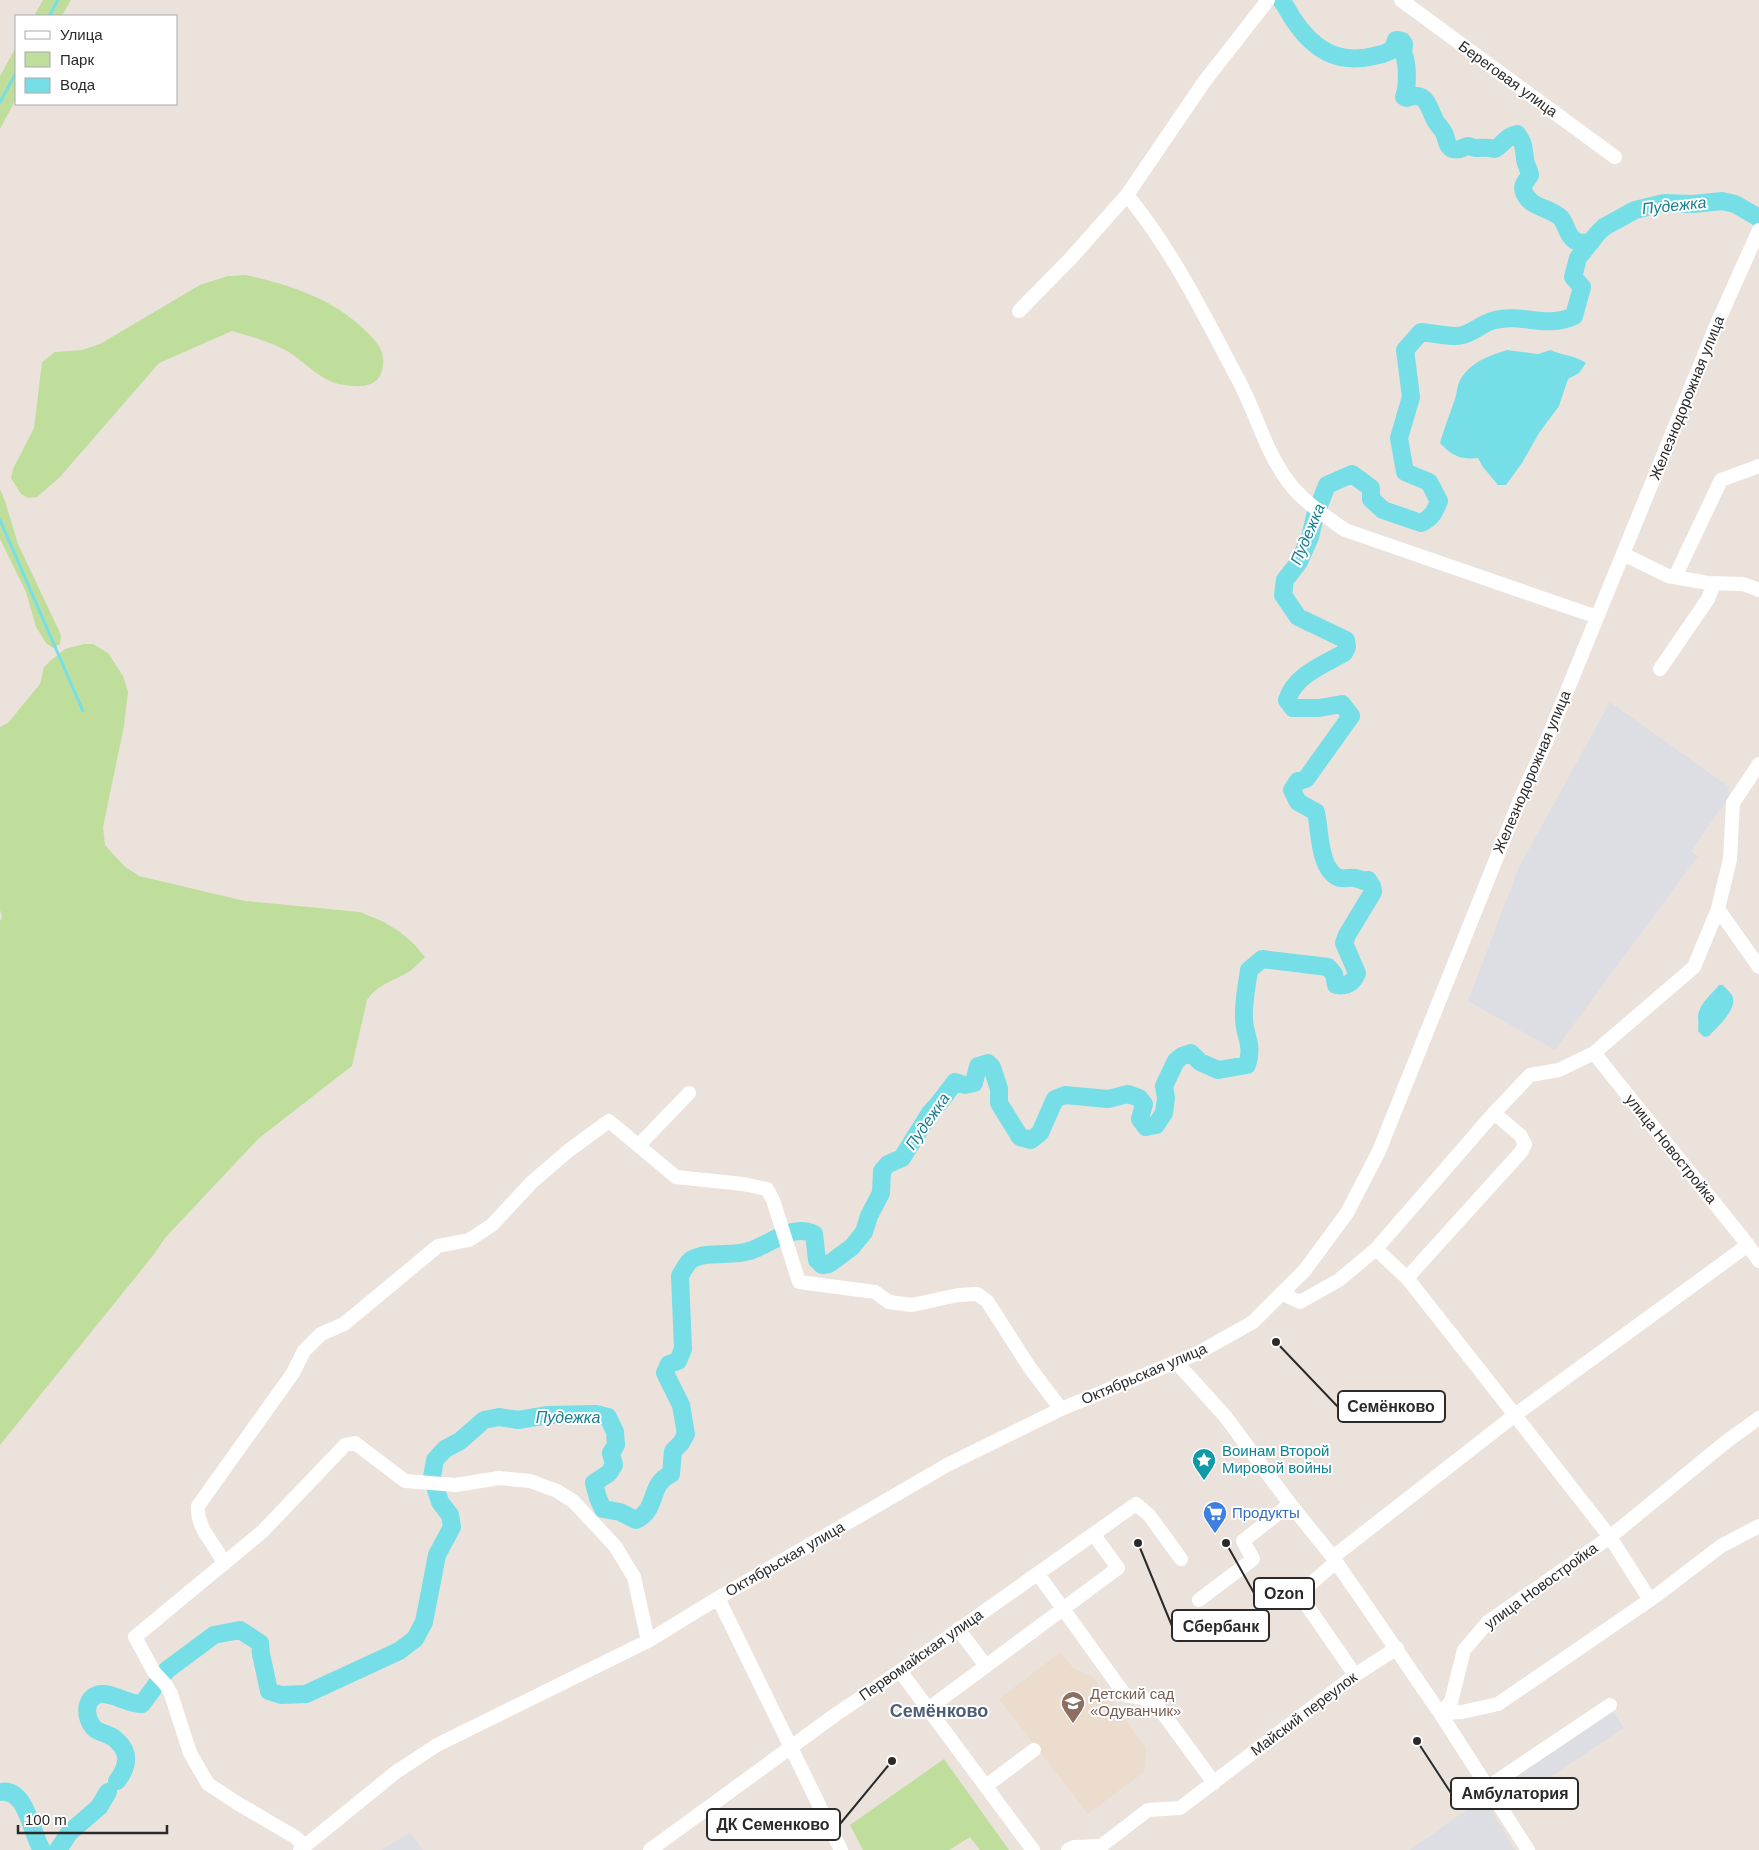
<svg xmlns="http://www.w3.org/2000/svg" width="1759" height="1850" font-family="Arial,sans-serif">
<rect width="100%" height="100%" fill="#ebe2dc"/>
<path fill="#dddde4" d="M1610,702L1728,786L1729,797L1691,851L1698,856L1555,1050L1468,1001L1519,867Z
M1612,1710L1624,1728L1518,1799L1507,1782Z
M1484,1798L1515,1850H1410Z
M410,1833L423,1850H381Z"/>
<path fill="#ecdccd" d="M1061,1652L1073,1668L1093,1677L1146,1748L1144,1772L1088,1814L999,1699Z"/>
<path fill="#bfde9c" d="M43,0H71L62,16H34Z
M16,47V99L0,129V76Z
M246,275C277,282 311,292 338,309C352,318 372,334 380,348C387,360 383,383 367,385C361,387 351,386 344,385C319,382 304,359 283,349C267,341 249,336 232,331L159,363L60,477L37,497L28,498L21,494L11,478L13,469L34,428L42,362L55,352L82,350L100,344L200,285L228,276Z
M0,489L5,501L18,544L61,635L60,644L53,648L46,643L36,627L26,592L0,539Z
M84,644H93L108,653L123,676L128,692L124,726L103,827L105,845L124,866L139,876L245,901L360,912L384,922L400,932L414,944L425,957C420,962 415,967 410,971C394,981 378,984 367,1000L352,1066L258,1139L165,1238L155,1253L0,1445V921L2,917L0,910V727L8,723L40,684L44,667L50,661L65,649Z
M944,1759L1009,1850H980L970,1837L949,1850H863L850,1825Z"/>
<path fill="#75dee7" d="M1507,350L1538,354L1551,350C1563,356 1575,355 1586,363L1579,373L1568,379L1559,406L1539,433L1522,463L1506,485H1498L1483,467L1478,458C1461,460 1452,456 1440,443C1444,428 1450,414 1455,399C1457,393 1457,386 1460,380C1471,362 1488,356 1507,350Z
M1719,985H1723C1726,989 1732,993 1733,998C1736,1011 1717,1027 1709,1036L1704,1037L1698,1031C1699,1025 1698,1020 1698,1015C1700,1003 1712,994 1719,985Z"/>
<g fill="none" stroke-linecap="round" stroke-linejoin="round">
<path stroke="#75dee7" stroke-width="3" d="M49,16L58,0
M0,102L16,73
M0,520L83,711"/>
<path stroke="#75dee7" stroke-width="18" d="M1281,0C1286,6 1289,13 1293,19C1313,49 1337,65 1374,56C1386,53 1393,53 1396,40L1402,41L1404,44L1403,53C1408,62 1408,87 1404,97L1407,98C1427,90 1428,107 1435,120C1437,125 1442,128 1444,133C1447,138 1446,147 1453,149C1459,151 1463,147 1468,146C1471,146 1473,148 1476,148C1484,148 1487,147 1495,149C1504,144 1506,136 1517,134C1525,145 1523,147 1525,158C1525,164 1529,169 1530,175C1527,181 1521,184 1524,192C1530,209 1551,207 1561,218C1566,224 1567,234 1573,239C1578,244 1585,243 1591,242
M117,1781C128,1767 131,1752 115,1739C110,1734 100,1733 95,1729C83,1718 84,1693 104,1694C117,1695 128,1704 142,1704L167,1670L214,1635L240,1630L260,1643L261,1654L269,1691L281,1695L306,1694L399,1651L415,1639L424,1622L437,1555L452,1527L450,1515L440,1502L432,1477L435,1460L445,1449L460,1441L484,1420L499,1417L518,1420L548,1415L596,1414L608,1417L615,1432L616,1445L611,1453L614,1465L609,1473L594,1483L598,1498L603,1509L620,1512L636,1520C659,1509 648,1484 671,1474L673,1451L681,1443L686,1434L681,1405L665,1373L669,1364L678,1361L683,1349L680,1276C683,1271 686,1264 691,1260C707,1250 732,1257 749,1251C770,1245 792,1223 814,1234L817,1260L822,1265L829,1264L852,1247L864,1232L869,1216L881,1193L882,1171L888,1164L902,1158L930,1113L939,1103L955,1082L965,1085L974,1083L978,1066L988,1063L992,1067L999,1089V1103L1020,1137L1031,1140L1040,1133L1055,1099L1065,1095L1108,1099L1128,1094L1139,1098L1144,1104L1140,1119L1146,1127L1156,1125L1164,1113L1166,1098L1164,1086L1176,1061L1182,1056L1191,1053L1200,1062L1218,1070L1247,1065C1254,1045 1244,1035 1244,1018C1243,1003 1247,985 1249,970L1262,959L1328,967L1334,974L1336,985C1347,987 1353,983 1357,973L1344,943L1347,935L1373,892L1372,886L1368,880L1363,881C1352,874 1345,881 1337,877C1319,867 1320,831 1316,812L1298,802L1292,790L1298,781L1306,779L1351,716L1342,704L1319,708H1293L1287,700C1295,675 1323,665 1344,653L1347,647L1346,640L1298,617L1283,595L1285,580L1299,562L1310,537L1315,516L1327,485L1352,474L1371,488V499L1383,510L1421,523C1432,518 1435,511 1439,501L1429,482L1405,472L1399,438L1411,397L1405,350L1421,332C1432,333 1454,338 1463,335C1474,332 1484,322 1495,320C1523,313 1545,329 1574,316L1582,287L1573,277L1578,258L1597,234L1604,227L1635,210L1664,203L1693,204L1722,201L1735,204L1759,218
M0,1792C27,1787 31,1834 42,1850
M58,1850L69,1833L99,1807L108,1792"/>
<path stroke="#fff" stroke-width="14" d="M1401,0L1615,157
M1127,195C1173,251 1205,317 1239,381C1256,413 1265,450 1287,480C1302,501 1324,515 1345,530L1597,617
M1019,311L1072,257L1127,195L1204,82L1268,0
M1623,554L1668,576L1708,583L1743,584L1759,590
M1675,577L1721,480L1759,466
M1660,669L1708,599L1714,583
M1718,909L1759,967
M1594,1053L1748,1245L1759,1261
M639,1145L689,1093
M1376,1249L1407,1278L1482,1373L1610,1537L1650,1600
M1407,1278L1521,1152L1525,1144L1520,1135L1494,1113
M1283,1293L1289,1297L1300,1302L1339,1280L1376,1249L1494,1113L1530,1075L1559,1070L1594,1053L1694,967L1718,909L1730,859L1733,803L1759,764
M1176,1362L1225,1416L1290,1504L1332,1556L1440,1713L1528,1850
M1333,1557L1515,1415L1748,1245
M1336,1562L1308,1586L1306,1604L1355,1675
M224,1564C216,1544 196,1529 198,1506L293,1373L304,1351L321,1334L344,1324L438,1246L469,1240L492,1225L532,1182L568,1151L609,1121L676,1177L743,1184L767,1189L773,1200L799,1282L875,1292L889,1302L912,1305L958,1295L977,1294L987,1301L1030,1368L1061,1409
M1038,1574L1125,1695L1154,1701L1214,1783
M718,1598L841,1850
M1199,1600L1253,1559L1243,1541L1290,1504
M958,1629L986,1666
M900,1671L1033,1850
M928,1709L1118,1568L1094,1535
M1440,1713L1451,1702L1464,1650L1488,1622L1610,1537L1727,1441L1759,1418
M1440,1713L1462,1712L1498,1704L1657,1595L1721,1546L1759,1526
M986,1786L1034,1750
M1488,1787L1610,1705
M305,1846L295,1837L237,1803L208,1784L190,1753L171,1694L166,1685L154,1672L135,1637L263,1531L345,1445L355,1443L405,1481L456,1485L499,1478L530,1481L557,1491L573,1501L615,1546L634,1577L648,1641
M300,1850L396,1772L437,1745L648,1641L718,1598L947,1465L1061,1409L1198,1353L1253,1322L1305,1270L1347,1213L1379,1151L1519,802L1547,740L1716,326L1759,230
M650,1850L835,1715L900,1671L1136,1504L1149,1515L1181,1559
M1068,1850L1074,1847L1101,1846L1148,1810L1180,1808L1355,1675L1397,1648"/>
</g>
<defs>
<g id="sight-pin" transform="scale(1.25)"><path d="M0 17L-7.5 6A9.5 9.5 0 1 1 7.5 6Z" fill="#0f9aa8" stroke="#fff"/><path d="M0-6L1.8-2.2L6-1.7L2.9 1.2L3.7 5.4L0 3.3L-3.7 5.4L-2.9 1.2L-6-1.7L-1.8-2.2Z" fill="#fff"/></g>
<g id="supermarket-pin" transform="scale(1.25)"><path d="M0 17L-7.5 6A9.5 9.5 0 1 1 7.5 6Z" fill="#3f7fe0" stroke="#fff"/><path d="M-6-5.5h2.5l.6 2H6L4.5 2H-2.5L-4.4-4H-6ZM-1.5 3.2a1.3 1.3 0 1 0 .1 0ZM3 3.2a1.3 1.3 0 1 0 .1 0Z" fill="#fff"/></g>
<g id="school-pin" transform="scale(1.25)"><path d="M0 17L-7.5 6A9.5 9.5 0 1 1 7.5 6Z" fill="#8d6e63" stroke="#fff"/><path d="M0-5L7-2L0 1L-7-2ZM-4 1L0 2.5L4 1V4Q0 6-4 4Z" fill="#fff"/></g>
</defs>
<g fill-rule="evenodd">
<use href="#sight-pin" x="1204" y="1460"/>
<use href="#supermarket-pin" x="1215" y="1513"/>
<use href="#school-pin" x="1073" y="1703"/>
</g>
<g text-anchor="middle" stroke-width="4" stroke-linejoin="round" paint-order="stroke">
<g font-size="15" fill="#2a2a2a" stroke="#fff">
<text transform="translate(1508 79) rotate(36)" y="5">Береговая улица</text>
<text transform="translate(1687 398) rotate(-68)" y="5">Железнодорожная улица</text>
<text transform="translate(1532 772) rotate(-67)" y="5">Железнодорожная улица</text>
<text transform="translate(1671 1149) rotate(51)" y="5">улица Новостройка</text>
<text transform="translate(1144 1374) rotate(-23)" y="5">Октябрьская улица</text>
<text transform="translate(785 1559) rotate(-30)" y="5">Октябрьская улица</text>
<text transform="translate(1541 1586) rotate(-36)" y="5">улица Новостройка</text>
<text transform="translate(921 1655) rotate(-35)" y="5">Первомайская улица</text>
<text transform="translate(1304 1714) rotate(-37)" y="5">Майский переулок</text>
</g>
<g font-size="15" fill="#0d838f" stroke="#fff" text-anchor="start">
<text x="1222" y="1456">Воинам Второй<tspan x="1222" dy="17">Мировой войны</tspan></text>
</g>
<g font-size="15" fill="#366cbe" stroke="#fff" text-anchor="start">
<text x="1232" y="1518">Продукты</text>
</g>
<g font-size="15" fill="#785e54" stroke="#fff" text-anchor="start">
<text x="1090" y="1699">Детский сад<tspan x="1090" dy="17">«Одуванчик»</tspan></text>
</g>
<g font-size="16" font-style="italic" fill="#157f92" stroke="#fff">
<text transform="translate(1674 205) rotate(-6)" y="6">Пудежка</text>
<text transform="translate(1307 534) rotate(-67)" y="6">Пудежка</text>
<text transform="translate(927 1121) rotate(-55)" y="6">Пудежка</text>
<text x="568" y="1423">Пудежка</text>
</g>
<g font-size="18" font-weight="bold" fill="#4d5d77" stroke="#fff">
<text x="939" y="1717">Семёнково</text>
</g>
</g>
<path fill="none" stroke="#2a2a2a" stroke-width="2" d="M1276 1342L1338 1407M1226 1543L1254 1593M1138 1543L1172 1626M1417 1741L1451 1793M892 1761L840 1824"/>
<g fill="#2a2a2a" stroke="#fff" stroke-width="2">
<circle cx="1276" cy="1342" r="5"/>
<circle cx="1226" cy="1543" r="5"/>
<circle cx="1138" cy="1543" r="5"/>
<circle cx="1417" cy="1741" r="5"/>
<circle cx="892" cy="1761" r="5"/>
</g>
<g fill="#fff" stroke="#2a2a2a" stroke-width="2">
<rect x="1338" y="1391" width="107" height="31" rx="5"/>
<rect x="1254" y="1578" width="60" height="31" rx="5"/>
<rect x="1172" y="1610" width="97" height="31" rx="5"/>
<rect x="1451" y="1778" width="127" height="31" rx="5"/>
<rect x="707" y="1809" width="133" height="31" rx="5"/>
</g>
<g font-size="16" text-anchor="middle" font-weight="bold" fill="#2a2a2a">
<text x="1391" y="1412">Семёнково</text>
<text x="1284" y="1599">Ozon</text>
<text x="1221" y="1632">Сбербанк</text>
<text x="1515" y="1799">Амбулатория</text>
<text x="773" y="1830">ДК Семенково</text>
</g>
<rect x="15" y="15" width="162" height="90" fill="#ffffff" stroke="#aaaaaa"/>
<rect x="25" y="31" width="25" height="8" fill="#ffffff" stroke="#aaaaaa"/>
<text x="60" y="40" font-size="15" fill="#2a2a2a">Улица</text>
<rect x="25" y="52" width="25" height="15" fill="#bfde9c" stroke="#aaaaaa"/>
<text x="60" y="65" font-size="15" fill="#2a2a2a">Парк</text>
<rect x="25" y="78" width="25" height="15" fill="#75dee7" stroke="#aaaaaa"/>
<text x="60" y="90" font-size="15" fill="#2a2a2a">Вода</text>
<path d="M18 1825v8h149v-8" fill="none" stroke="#2a2a2a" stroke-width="2.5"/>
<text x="25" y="1825" font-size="15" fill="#2a2a2a" stroke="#ffffff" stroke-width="4" paint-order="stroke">100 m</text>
</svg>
